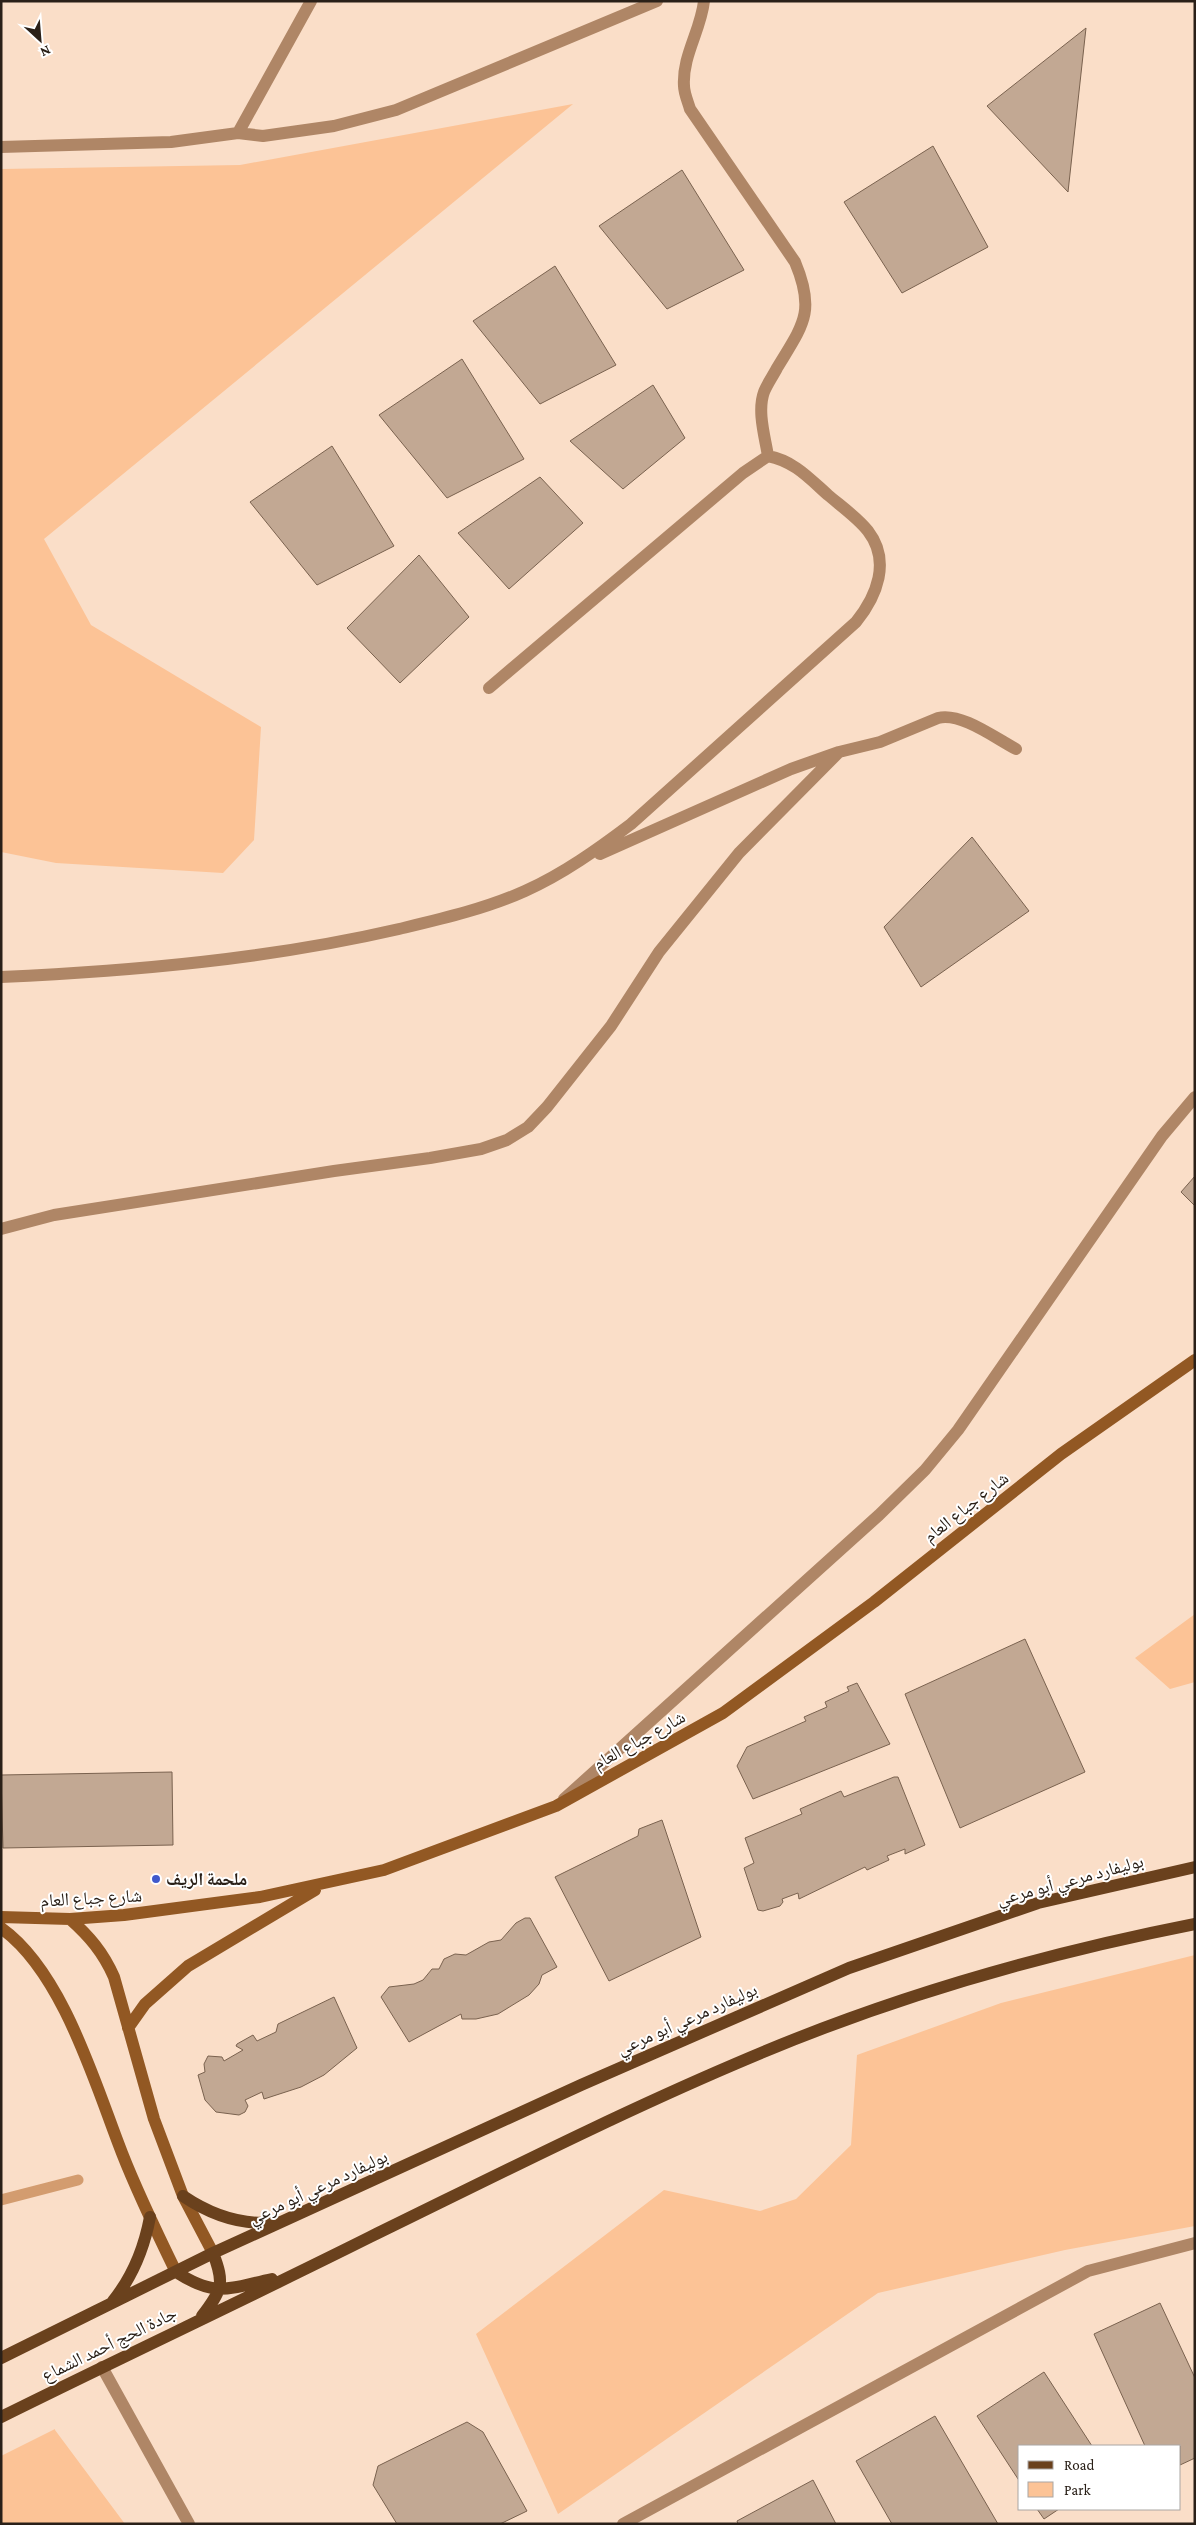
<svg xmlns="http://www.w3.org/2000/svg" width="1196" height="2525" font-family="'Crimson Pro','Noto Naskh Arabic',serif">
<rect width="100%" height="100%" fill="#fadec8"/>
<path fill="#fcc396" d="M573,104L44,539L91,625L261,727L254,840L223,873L56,863L1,852V169L240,165Z
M1195,1614V1682L1170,1689L1135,1658Z
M1195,1955V2226L1065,2250L878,2293L558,2514L476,2334L664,2190L760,2211L796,2199L851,2145L857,2055L1001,2003Z
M55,2429V2430L125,2524H1V2456Z"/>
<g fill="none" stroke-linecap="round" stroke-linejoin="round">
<path stroke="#d39c6f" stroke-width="11" d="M1,2200L78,2180"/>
</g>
<path fill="#c2a893" stroke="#7a624f" d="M1086,28L1068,192L987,106Z
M933,146L988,247L902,293L844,202Z
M682,170L744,270L667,309L599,226Z
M555,266L616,365L540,404L473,321Z
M462,359L524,459L447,498L379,415Z
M653,385L685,438L623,489L570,441Z
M332,446L394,546L317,585L250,502Z
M540,477L583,523L509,589L458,533Z
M419,555L469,617L400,683L347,628Z
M972,837L1029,911L921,987L884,927Z
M1195,1176V1206L1181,1192Z
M1025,1639L1085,1772L960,1828L905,1694Z
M857,1683L890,1744L753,1799L737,1766L747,1747L806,1721L804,1717L827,1707L825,1702L849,1691L847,1687Z
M172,1772L173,1845L3,1848L1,1775Z
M894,1777H898L925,1845L905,1854V1849L887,1856L889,1860L867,1870L865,1867L799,1899L798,1893L782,1899L783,1902L780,1906L763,1911L758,1910L744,1868L754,1863L745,1838L802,1814L800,1809L841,1791L844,1797Z
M662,1820L701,1937L609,1981L555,1877L638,1836L639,1829Z
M525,1918H530L557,1967L542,1975L539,1984L529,1995L498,2014L476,2019H462L461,2014L409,2042L381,1997L389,1987L414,1984L423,1980L432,1969H439L444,1959L455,1954L466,1955L489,1942L501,1940L516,1923Z
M334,1997L357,2048L324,2075L301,2087L264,2099L262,2092L245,2100L248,2106L245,2112L239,2115L216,2112L205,2100L198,2075L205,2072L204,2064L208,2056L222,2057L224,2061L243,2050L236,2046L237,2044L253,2035L257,2041L276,2032L278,2024Z
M1160,2303L1195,2378V2458L1180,2465V2446H1145L1094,2334Z
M1044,2372L1092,2446H1020V2482L977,2416Z
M935,2416L998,2524H892L856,2461Z
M467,2422L483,2432L527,2511L500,2524H397L373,2485L378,2466Z
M813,2480L836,2524H738L737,2521Z
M1037,2509H1059L1044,2519Z"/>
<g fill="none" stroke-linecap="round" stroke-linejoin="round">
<path stroke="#af8666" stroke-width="12" d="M704,1C701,30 682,56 684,86C684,93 688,102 690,109L795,262C816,312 803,325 777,368C773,376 767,384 764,392C757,411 765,437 768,456
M238,133L311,1
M1,147L171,142L238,133L263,136L334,126L396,110L657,1
M600,854L791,769L839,752L880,742L938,718C961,712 995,738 1016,749
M1,977C134,971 269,959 399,929C441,919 485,909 525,891C563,874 598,849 631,824L856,622C877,596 891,561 868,531C858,518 841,506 828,495C809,478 794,461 768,456L743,473L489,688
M1,1229L54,1215L334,1171L430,1158L481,1149L507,1140L528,1127L547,1107L611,1026L659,952L739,853L839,752
M564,1799L879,1515L925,1470L958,1430L1162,1136L1195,1097
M102,2367L189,2524
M623,2524L1088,2271L1195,2243"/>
<path stroke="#925823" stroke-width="12" d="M1,1917L70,1919L124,1915L260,1897L384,1870L556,1806L723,1713L874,1602L1061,1454L1195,1360
M70,1919C89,1936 103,1952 114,1977L154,2119L183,2196L213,2253
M1,1928C63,1972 95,2084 122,2153C138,2194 157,2233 176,2272
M128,2028L145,2004L188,1966L315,1890"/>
<path stroke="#6a411d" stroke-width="12" d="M183,2196C211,2215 243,2226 277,2222
M176,2272C216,2298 229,2288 272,2279
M113,2301C133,2276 144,2249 150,2217
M202,2316C222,2290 225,2284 213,2253
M1,2358L213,2253L581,2085L849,1968L1038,1903L1195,1867
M1,2417C124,2356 248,2298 370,2237C491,2178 611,2117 735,2064C882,2000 1037,1955 1195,1924"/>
</g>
<circle fill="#4059cc" stroke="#fff" stroke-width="2" cx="156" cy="1879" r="5"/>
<g text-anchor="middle" stroke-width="4" stroke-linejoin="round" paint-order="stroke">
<g font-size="18" fill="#2a2018" stroke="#fff">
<text transform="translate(966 1507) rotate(-38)" y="6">شارع جباع العام</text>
<text transform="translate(639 1740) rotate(-29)" y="6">شارع جباع العام</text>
<text transform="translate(1070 1880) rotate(-15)" y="6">بوليفارد مرعي أبو مرعي</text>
<text transform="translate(91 1898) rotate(-3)" y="6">شارع جباع العام</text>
<text transform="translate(687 2019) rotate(-24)" y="6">بوليفارد مرعي أبو مرعي</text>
<text transform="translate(318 2187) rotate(-25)" y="6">بوليفارد مرعي أبو مرعي</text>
<text transform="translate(109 2344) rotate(-26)" y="6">جادة الحج أحمد الشماع</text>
</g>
<g font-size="18" font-weight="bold" fill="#2a2018" stroke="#fff" text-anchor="start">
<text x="166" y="1885">ملحمة الريف</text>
</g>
</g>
<rect width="1196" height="2525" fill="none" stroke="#2a2018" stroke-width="5"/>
<rect x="1018" y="2445" width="162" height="65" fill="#ffffff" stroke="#aaa6a3"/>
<rect x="1028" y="2461" width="25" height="8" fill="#6a411d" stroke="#aaa6a3"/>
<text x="1064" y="2470" font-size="15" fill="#2a2018">Road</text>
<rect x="1028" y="2482" width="25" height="15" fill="#fcc396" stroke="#aaa6a3"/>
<text x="1064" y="2495" font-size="15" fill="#2a2018">Park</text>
<g transform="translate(40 40) rotate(154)" stroke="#ffffff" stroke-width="4" paint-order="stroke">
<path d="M0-4L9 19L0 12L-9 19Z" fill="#2a2018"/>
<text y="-8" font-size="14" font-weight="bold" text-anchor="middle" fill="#2a2018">N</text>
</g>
</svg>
